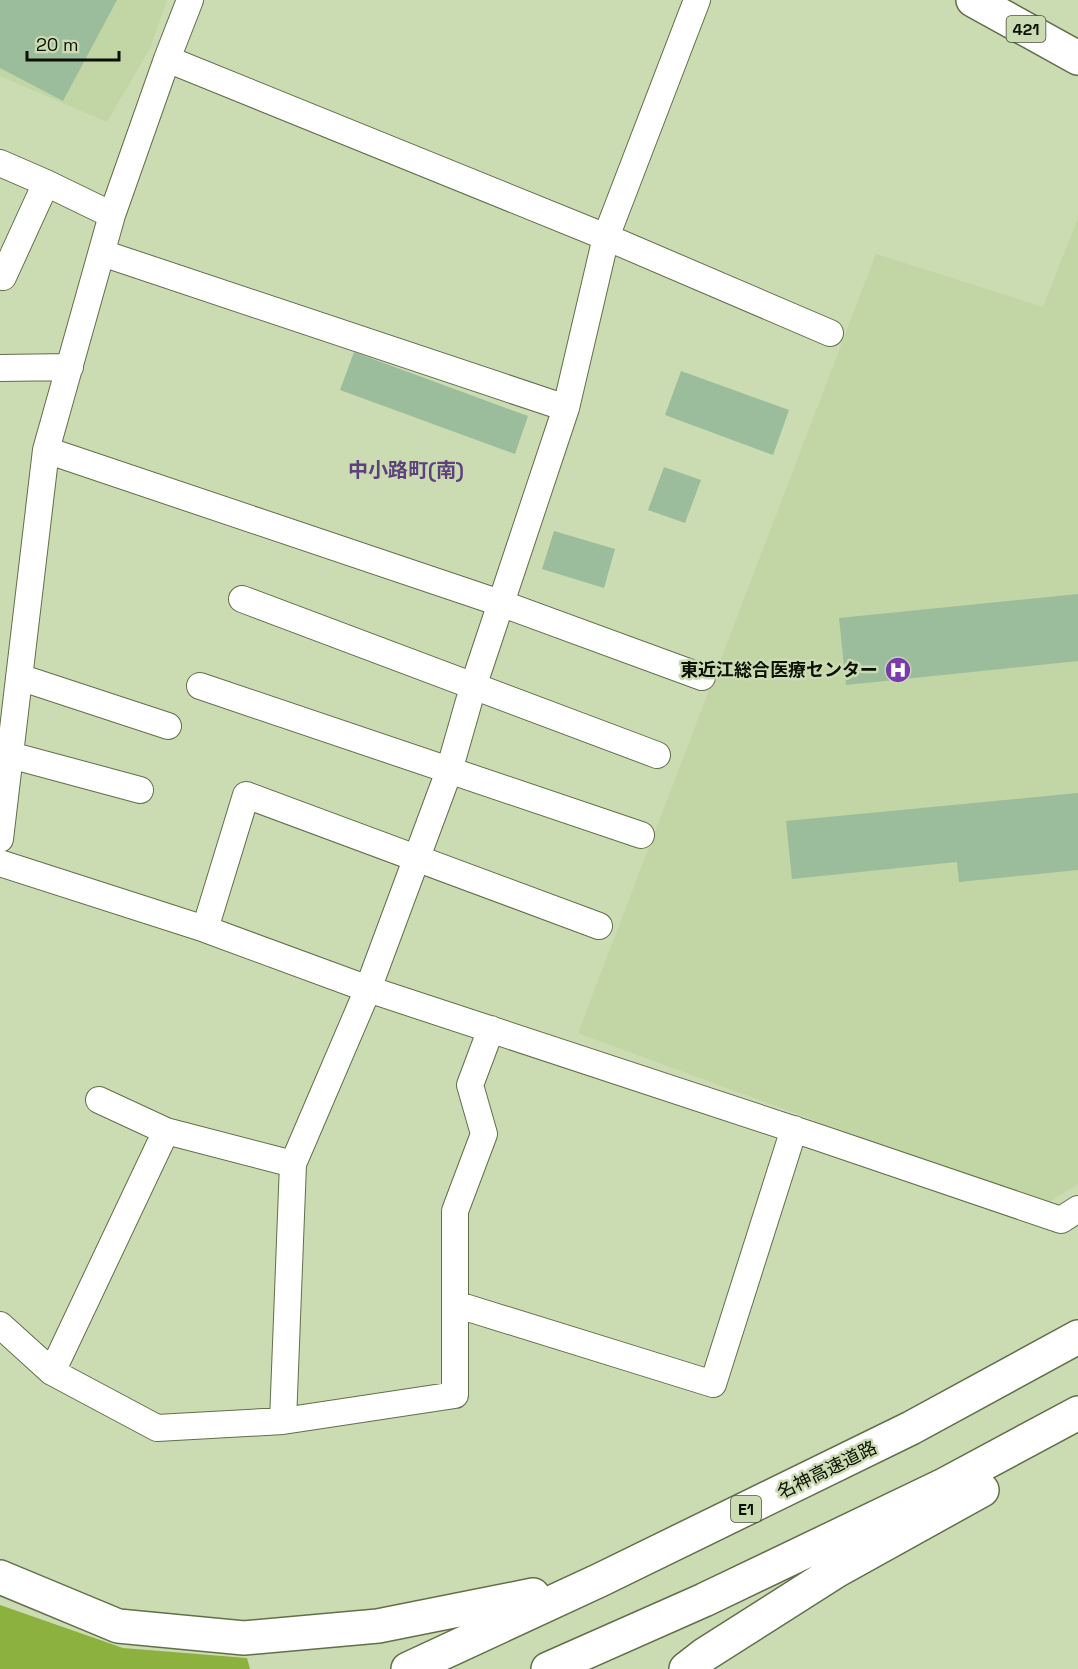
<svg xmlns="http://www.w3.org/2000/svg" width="1078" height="1669" font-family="'Space Grotesk','Noto Sans JP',sans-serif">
<rect width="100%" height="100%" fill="#cbdbb2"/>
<path fill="#c2d5a4" d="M0,0H167L150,48L107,122L0,76Z
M1078,218V1184L1044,1205L578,1033L876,254L1043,307Z"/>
<path fill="#8db13f" d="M0,1605L123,1648L247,1658L250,1669H0Z"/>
<path fill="#9cbd9c" d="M0,0H117L63,101L0,68Z
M354,352L528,416L515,454L340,390Z
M681,371L789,410L773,455L665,415Z
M664,467L701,480L685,523L648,510Z
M554,531L615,549L604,588L542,569Z
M1078,594V661L846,685L839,618Z
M1078,793V870L959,882L957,862L792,879L786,821Z"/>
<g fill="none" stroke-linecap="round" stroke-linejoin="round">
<g stroke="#616f4a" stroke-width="28">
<path id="minor" d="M167,59L606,237L830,333
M0,163L46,183L112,215
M102,253L566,408
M3,277L46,183
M0,368L70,367
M46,450L500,603L702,677
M242,599L657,755
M19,677L168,726
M200,686L641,835
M10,755L140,790
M0,839L46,450L112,215L167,59L190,0
M0,863L205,929L368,989L817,1137L1061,1220L1078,1209
M205,929L246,795L599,926
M99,1100L166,1131L293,1164
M455,1304L713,1384L794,1129
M0,1325L52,1372L157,1428L283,1421L455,1395V1211L484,1134L470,1085L491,1029
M52,1372L166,1131
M283,1421L293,1164L368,989L449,771L473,687L566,408L606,237L697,0"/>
</g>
<g stroke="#616f4a" stroke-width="36">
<path id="trunk" d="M973,0L1078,58"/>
</g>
<g stroke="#616f4a" stroke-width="36">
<path id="motorway" d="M0,1577L118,1626L244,1638L378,1626L533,1595
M408,1669L600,1580L911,1428L1078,1337
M548,1669L704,1600L942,1486L1078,1413
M686,1669L704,1655L836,1571L982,1490"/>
</g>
<use href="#minor" stroke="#fff" stroke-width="26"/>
<use href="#trunk" stroke="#fff" stroke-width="33"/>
<use href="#motorway" stroke="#fff" stroke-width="33"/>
</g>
<defs>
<g id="hospital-disc" transform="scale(1.35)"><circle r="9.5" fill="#793aaf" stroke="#cbdbb2"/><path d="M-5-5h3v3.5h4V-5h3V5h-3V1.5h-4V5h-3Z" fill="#fff"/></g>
</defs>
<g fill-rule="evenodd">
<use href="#hospital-disc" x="898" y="670"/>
</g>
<g text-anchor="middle" stroke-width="5" stroke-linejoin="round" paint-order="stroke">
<g fill="#cbdbb2" stroke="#454d38" stroke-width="1.5">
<rect x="1006.5" y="16" width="39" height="26" rx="4.5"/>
<rect x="731" y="1496" width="30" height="26" rx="4.5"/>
</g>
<g font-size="16" font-weight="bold" fill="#0b1003">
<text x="1026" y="35">421</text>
<text x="746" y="1515">E1</text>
</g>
<g font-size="18" font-weight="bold" fill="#0b1003" stroke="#cbdbb2" text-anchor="end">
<text x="878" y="676">東近江総合医療センター</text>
</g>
<g font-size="18" fill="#0b1003" stroke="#cbdbb2">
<text transform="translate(827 1470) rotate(-26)" y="6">名神高速道路</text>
</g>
<g font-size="20" font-weight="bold" fill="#5d407c" stroke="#cbdbb2">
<text x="406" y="477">中小路町(南)</text>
</g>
</g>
<path d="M27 51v9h92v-9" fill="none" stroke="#0b1003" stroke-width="3"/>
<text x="36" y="51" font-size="18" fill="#0b1003" stroke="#cbdbb2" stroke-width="4.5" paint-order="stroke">20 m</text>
</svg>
